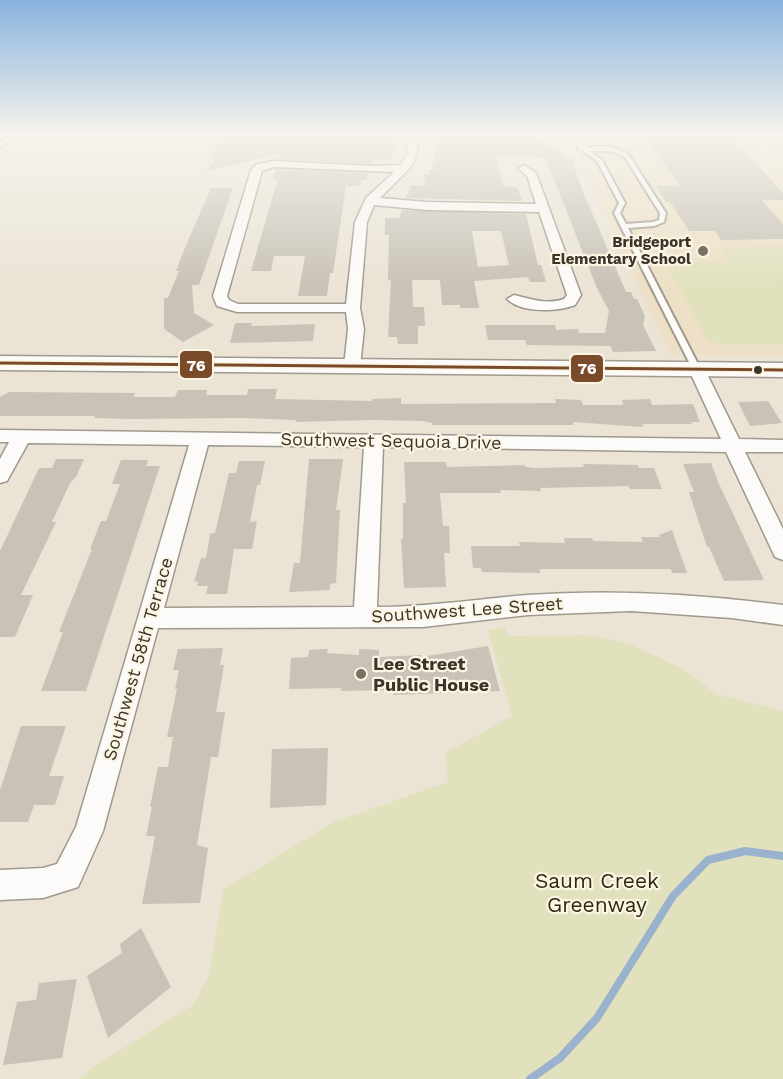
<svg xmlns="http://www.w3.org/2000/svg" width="783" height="1079" font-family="'Work Sans',sans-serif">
<rect width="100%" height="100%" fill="#ebe4d5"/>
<path fill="#ede0c6" d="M573,145L783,147V356L671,355Z"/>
<path fill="#e2e1be" d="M783,246V345H720L706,339L665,261H705L731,265L720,248Z
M505,628L508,636L586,635L628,643L683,669L716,694L783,711V1079H79L96,1065L193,1005L209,976L223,890L333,822L448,782L445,753L512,716L488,630Z"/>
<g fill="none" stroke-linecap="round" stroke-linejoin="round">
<path stroke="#9bb2ce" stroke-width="8" d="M530,1079L560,1058L597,1018L673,896L708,860L745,851L783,856"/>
</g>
<path fill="#c8c2b7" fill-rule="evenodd" d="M221,135H395V150L391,159L373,160L372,164L279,159L280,154L206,171L214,161L210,158Z
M437,135H534L580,165L573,164L584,194L626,292H631L634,299H637L645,316L643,325L656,351L613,352L610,346L527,345L525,340H488L485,325H555L556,330L578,329L579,333H605L609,311L596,286L546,159L533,156H496L503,185L518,188L522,201L406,198L411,185L425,186L424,174H429V169H433L432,162H435L433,137H437Z
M643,135H730L783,193V200H762L783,224V239L721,240L715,231H689L670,202H666L656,186H680Z
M276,169L369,173L367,180H362L360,186H346L333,273H330L327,296H298L305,256H274L271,271H251L277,182V179H273Z
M211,188H233L199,285H192L194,313L214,325L183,342L164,329V298H168L179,271H176L184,250Z
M402,210L526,214L538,265H541L546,282H530L528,277L474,281L479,308H460V305H442L440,280H412L413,307H424L425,326H418V344H398L397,337H388L391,280H388L389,235H385V218H399ZM472,231H501L509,265L478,267Z
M235,323H252L251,326L315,324L313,341L230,343Z
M248,389H277L275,399L372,401V399L401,398V404L556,403L555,399L581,400L583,405H623L622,400L650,399L652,405L693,404L700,422H691L692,424H643V427L573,422V425H432V423L423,421L372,420L296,422V420L241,418L130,419L94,418L95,416H0V397L9,392L135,393L133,397H175L178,390H207L206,395H247Z
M768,401L782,423L750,426L738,402Z
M56,459H84L76,477L70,483L52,522H56L21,595H33L15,637H0V551L39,468H52Z
M309,459H343L336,510H340L336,583L330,584V590L289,592L294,563H300Z
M121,460H148L146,466H160L86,691H41L63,632H59L92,549H90L101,521H106L120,484H112Z
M239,461H265L260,485H257L250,522L257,521L252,549H234L227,594H206L208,586H197L198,581L194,582L201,558H206L210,534L215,533L229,473H236Z
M404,462H446L447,467L525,465V467L535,468L584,467L583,464L638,465L639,468H654L662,489H630L628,486L540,488L541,491L500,490L501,493H440L443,526H449L450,553H444L446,587L404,588L401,539H403V503H406Z
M711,463L719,484L764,580L724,581L709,547H707L689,492H694L683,464Z
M672,530L687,573H672L671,569H540V573L482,572L481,568H473L471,546H520L519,542L565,543L564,538H592L593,541L643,542L641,537H660L659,535Z
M488,646L500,691L393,695V690L341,691V688L289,689L291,658L308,657L309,650L328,649L327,653L359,655V649L379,650V657L421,655V657Z
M223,648L220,665H224L216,712H225L218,757H211L197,845L208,848L200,903L142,904L155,836H146L152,807H150L158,767H168L173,737H167L177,689H175L179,670H173L178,649Z
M21,726H66L49,776H64L55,805H34L28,822H0V790Z
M328,748L326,805L270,808L272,749Z
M141,928L171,987L108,1038L87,976L122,953L120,944Z
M77,979L62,1058L3,1065L17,1002L36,1000L39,983Z"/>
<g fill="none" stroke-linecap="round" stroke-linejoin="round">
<g stroke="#9f998e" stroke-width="4">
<path id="lane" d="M8,135H14L0,148V143Z
M612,147L628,154L666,213L664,222L654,226L628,228L701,370L700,372L697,373L693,370L614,213L619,203L597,161L580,149L583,147ZM589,151H611L624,156L660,213L659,220L653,222L626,224L620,213L625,203L602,160Z"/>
</g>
<g stroke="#9f998e" stroke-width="3">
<path id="street" d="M408,135H418L417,155L410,168L380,198L427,202L536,204L527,176L518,168L524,165L536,173L581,295L575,305C557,312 521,313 507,299L514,295C531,299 547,305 564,299L567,295L539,212L427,210L374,205L367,222L360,308L364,329L360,366L358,370L352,371L344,366L348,329L346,312H237L217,306L213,296L251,170L257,164L274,161L372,166L400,165L407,155ZM274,167L394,172L366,198L355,222L346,304H238L229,300L227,296L262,171Z
M573,135H583L588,149L587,151H579Z
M697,365L705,370L739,439L783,440V452H745L783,529V560L775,557L726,452L383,447L377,607C428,607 477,599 527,595C613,589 698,594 783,605V625L732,618L631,611L528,615L423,627L158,628L103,831L78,887L43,898L0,900V870L43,868L57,864L76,827L189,445L28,443L7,481L0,483V459L9,442H0V430L721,439L689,370ZM208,445L364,447L354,607L164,608Z"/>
</g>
<g stroke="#9f998e" stroke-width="3">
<path id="secondary" d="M0,356L783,363V377L0,370Z"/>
</g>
<use href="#lane" fill="#fcfbf9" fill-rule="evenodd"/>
<use href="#street" fill="#fcfbf9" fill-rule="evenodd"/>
<use href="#secondary" fill="#fcfbf9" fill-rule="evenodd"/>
<g stroke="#fdf5e4" stroke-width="6">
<path id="bus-1" d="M0,363L783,370"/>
</g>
<use href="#bus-1" stroke="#7a4b2a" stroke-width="3"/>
</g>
<linearGradient id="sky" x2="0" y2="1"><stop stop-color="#89b3de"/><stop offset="0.47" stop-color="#f6f3ec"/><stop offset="1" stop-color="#f6f3ec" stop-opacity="0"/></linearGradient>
<rect width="783" height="286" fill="url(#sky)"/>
<g fill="#787265" stroke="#fdf5e4" stroke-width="2">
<circle cx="703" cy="251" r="6"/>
<circle cx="361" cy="674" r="6"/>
</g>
<circle fill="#3a3429" stroke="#fdf5e4" stroke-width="2" cx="758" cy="370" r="5"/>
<g text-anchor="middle" stroke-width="4.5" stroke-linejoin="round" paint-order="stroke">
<g font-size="15" font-weight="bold" fill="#3a3429" stroke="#fdf5e4" text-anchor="end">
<text x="691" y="247">Bridgeport<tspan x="691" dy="17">Elementary School</tspan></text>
</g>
<g font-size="18" fill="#3a3429" stroke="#fdf5e4">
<text transform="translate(391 441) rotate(1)" y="6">Southwest Sequoia Drive</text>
<text transform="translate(467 610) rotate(-4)" y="6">Southwest Lee Street</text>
<text transform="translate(138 659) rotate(-74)" y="6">Southwest 58th Terrace</text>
</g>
<g font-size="18" font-weight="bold" fill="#3a3429" stroke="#fdf5e4" text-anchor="start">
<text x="373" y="670">Lee Street<tspan x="373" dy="21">Public House</tspan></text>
</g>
<g font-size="21" fill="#2a2b10" stroke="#fdf5e4">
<text x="597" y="888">Saum Creek<tspan x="597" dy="24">Greenway</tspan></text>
</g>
</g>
<g stroke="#fdf5e4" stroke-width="2">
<rect x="179" y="350" width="34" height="29" rx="6" fill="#7a4b2a"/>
<rect x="570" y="354" width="34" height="29" rx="6" fill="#7a4b2a"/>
</g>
<g font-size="16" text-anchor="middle" font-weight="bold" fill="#fff">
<text x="196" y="371">76</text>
<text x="587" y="374">76</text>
</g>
</svg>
